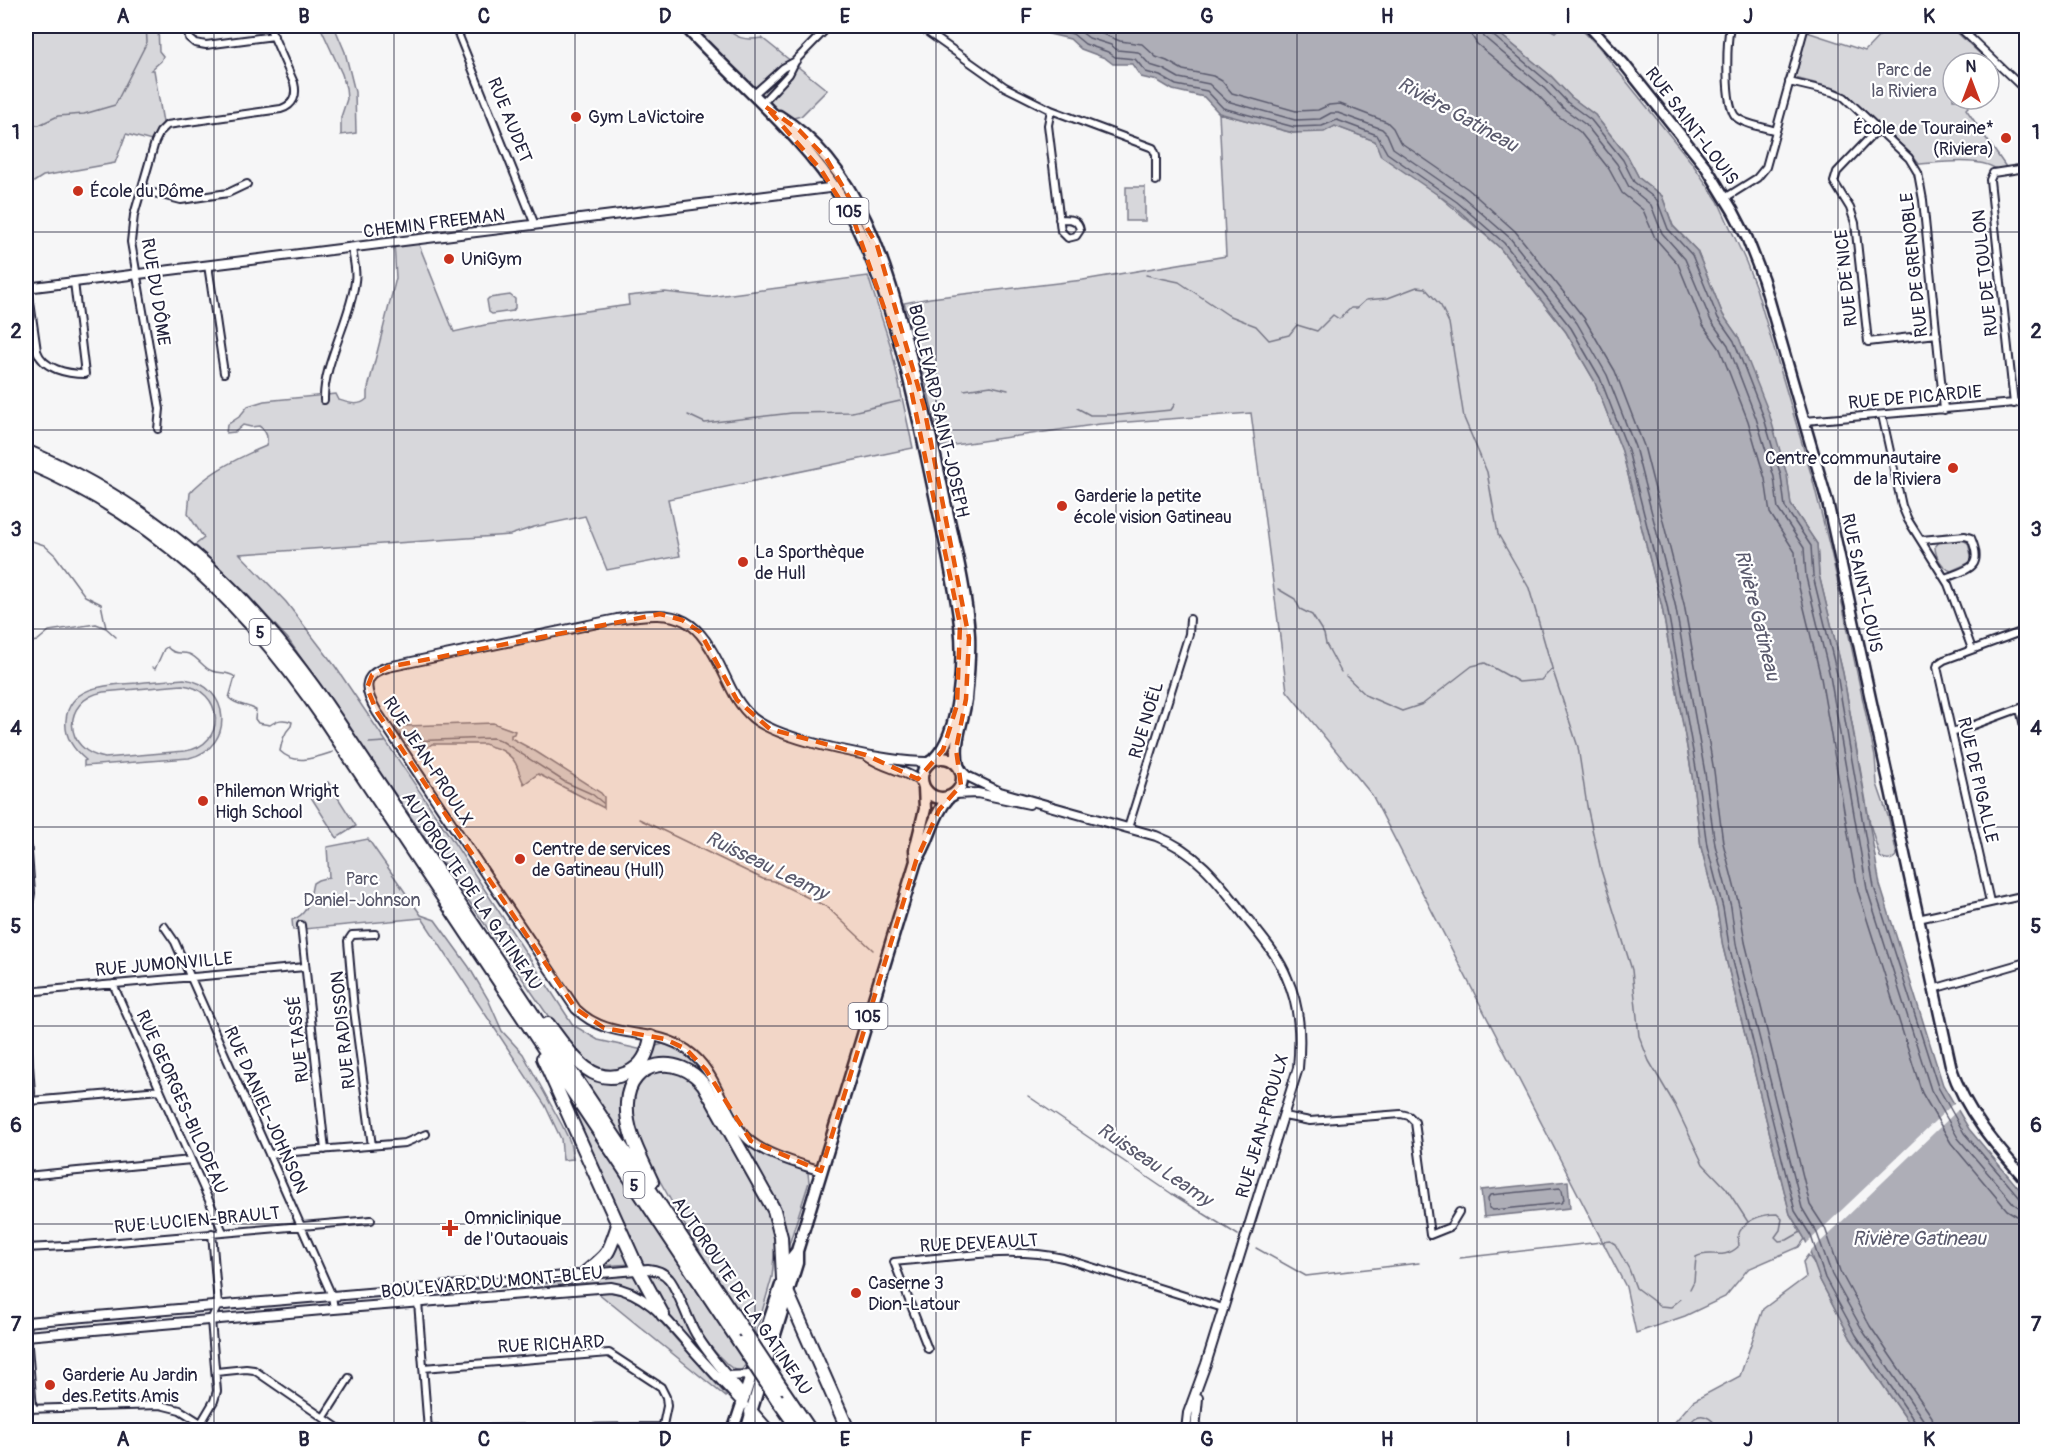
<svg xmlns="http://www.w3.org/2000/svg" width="2052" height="1456" font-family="Pangolin,sans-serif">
<rect width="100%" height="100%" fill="#f6f6f7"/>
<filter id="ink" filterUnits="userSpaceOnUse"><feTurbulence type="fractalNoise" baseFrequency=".0167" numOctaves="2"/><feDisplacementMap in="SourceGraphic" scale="12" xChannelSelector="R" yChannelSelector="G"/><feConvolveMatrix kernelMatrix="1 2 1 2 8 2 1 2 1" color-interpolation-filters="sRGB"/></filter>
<g filter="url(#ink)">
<path fill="#d7d7db" stroke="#7c7c8b" stroke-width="1.5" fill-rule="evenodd" d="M26,26H158L159,51L163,56L161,61L151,70H154L164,128L155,142L126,134L115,163L43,176L26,187Z
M320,26H334L345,52L355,92L356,133L341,135V117L347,99L346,88L342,74Z
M707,26H723C736,38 744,41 762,38L827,90L801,116L786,120L695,36Z
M1490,26H1544L1555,32L1561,26H1578L1598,46L1692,163L1718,201L1746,262L1756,288L1812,477L1832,556L1875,757L1877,784L1889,819L1897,855C1891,861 1887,862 1880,857L1870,824L1843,673L1819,575L1817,544L1791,505L1787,475L1739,338L1723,315L1697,251L1673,226L1662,196L1639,178L1628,157L1595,115L1571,97L1551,76Z
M1886,26H1950L1990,63H1953V99H1976L1966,109L2008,170L1998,171C1985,156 1937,163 1919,164L1912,155L1848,95L1837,89L1795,78L1807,32L1865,51L1885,30Z
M1219,113L1293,133L1335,126L1375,141L1499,247L1566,332L1594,380L1622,451L1662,607L1692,775L1701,847L1717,909L1723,947L1790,1214L1805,1239L1799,1247L1748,1269L1725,1297L1685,1316L1636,1333L1626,1287L1372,795L1287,691L1251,413L1100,424L941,447L927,388L910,333L914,332L904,303L930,298L1083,280L1226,256Z
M1126,187H1145V221H1126Z
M417,240L454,332L485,325L629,305L628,296L665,292L709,297L868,276L891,347L913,448L668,499L680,556L607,570L585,516L534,527L510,535L240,554L286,602L335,666L447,832L573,1025L598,1040L643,1050L636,1061L625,1069L608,1072L587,1064L553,1023L288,639L244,591L195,545L204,538L188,514L190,493C207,473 242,456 266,446C269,437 267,431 259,426L251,427L243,425L235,432L226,433L227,425L239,417L248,406L264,401L336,394L339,400C349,403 358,407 367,399V392L396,278L394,243Z
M510,295L515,299V308L513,311L492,314L489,312L487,300L489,298Z
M1963,540L1968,543L1972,559L1971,562L1951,571C1942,567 1935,556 1935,547L1939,542Z
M184,679C231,685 236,747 189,758L84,766V761L86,760C74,750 64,737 66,720C69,684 111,685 137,683C153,681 169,680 184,679ZM182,685C224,689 228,745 185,751L105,758C63,751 61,700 103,692Z
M404,722L406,726L493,723L515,731L514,734L511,735V738L535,751L601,793L604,797V808L538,774L524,784C516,769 520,762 503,751C497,747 491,748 485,744H432L428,747L407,745L408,741L401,736L396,728L398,723Z
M328,782L356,826L337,838L309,794Z
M368,839L421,915L435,920L469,967L488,999L502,1031L523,1054L562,1125L570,1142L573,1159L563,1160L561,1139L545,1105L422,918L293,930L292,920C310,913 309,899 313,883L318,880L329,877L327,847Z
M663,1044C682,1047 694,1061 705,1076L702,1077L686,1064L632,1078L630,1141L626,1143L581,1076L585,1072L610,1080L656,1046Z
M676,1070L695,1082L767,1208L776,1235L772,1277L755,1336C723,1289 692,1240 665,1190C653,1169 640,1147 634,1124C631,1113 632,1097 636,1087C643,1071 661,1071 676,1070Z
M564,1091L746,1364L741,1371C733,1371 727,1365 722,1359C708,1346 698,1329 689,1313C677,1288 676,1261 640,1265Z
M739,1137L759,1153L802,1169L808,1173L809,1182L786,1254Z
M617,1237L632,1264L601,1266Z
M1808,1255L1815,1264L1820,1280L1851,1339L1914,1430H1668L1693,1401L1740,1376L1763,1309L1806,1277L1803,1262Z
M643,1272H654L665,1278L671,1287L686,1323L704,1352L702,1353L667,1312Z
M636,1273L649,1296L647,1298C613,1272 553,1287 513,1291L512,1283Z
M597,1292H610L627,1296L649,1309L727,1396L726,1397Z"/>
<path fill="#aeaeb7" stroke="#767685" stroke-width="1.5" d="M1028,26H1490L1551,76L1571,97L1595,115L1628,157L1639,178L1662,196L1673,226L1697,251L1723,315L1739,338L1769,413L1787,475L1791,505L1817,544L1819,575L1843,673L1880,885L1943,1085L1969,1129L2026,1197V1430H1914L1851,1339L1820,1280L1805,1239L1790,1214L1723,947L1717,909L1701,847L1692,775L1662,607L1622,451L1594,380L1566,332L1499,247L1454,206L1381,156L1375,141L1335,126L1324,132L1293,133L1219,113L1204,97L1173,90L1158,81L1141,77L1132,64H1113L1105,58L1081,49L1070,39L1049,34Z
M1568,1181L1570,1208L1484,1217L1481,1190Z"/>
<path fill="#f6f6f7" d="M1956,1101L1960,1108L1808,1254L1805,1245Z"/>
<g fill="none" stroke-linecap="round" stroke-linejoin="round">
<path stroke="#5a5a6d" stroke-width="1.5" d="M1044,26L1073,34L1085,44L1108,52L1115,57L1135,59L1146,72L1160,76L1176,85L1207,91L1223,108L1294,127L1322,126L1337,120L1377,135L1387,153L1457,202L1504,243L1571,328L1600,378L1628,450L1667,606L1697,774L1707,846L1723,908L1729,945L1795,1211L1811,1236L1825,1278L1856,1335L1917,1425L1919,1430
M1073,26L1089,38L1111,45L1117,50L1138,52L1150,65L1163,69L1179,78L1209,84L1227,101L1295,120L1320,119L1331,113H1338L1382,129L1387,134L1393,148L1462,196L1510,238L1577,323L1607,375L1635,447L1675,604L1705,773L1715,845L1731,907L1736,944L1802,1208L1817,1233L1832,1275L1863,1331L1924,1421L1926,1430
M1089,26L1095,31L1120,41L1142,44L1156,57L1167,61L1183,70L1213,76L1222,81L1232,93L1296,111L1318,110L1329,105L1340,104L1387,122L1393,128L1400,142L1468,189L1515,231L1584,318L1615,371L1644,446L1684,604L1714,771L1723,843L1739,905L1745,942L1810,1205L1825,1228L1840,1271L1870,1326L1932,1417L1935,1430
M1471,26L1472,36L1477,44L1536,93L1557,115L1580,132L1609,169L1622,193L1643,210L1655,238L1678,264L1703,325L1720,349L1748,421L1765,479L1770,513L1795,552L1797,579L1821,678L1858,891L1922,1093L1951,1143L2007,1210L2017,1216L2026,1217
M1480,26L1484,37L1542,86L1563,108L1586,125L1617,164L1629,187L1651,205L1662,233L1685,259L1711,321L1728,345L1756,418L1774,477L1778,509L1804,548L1806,577L1830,676L1867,889L1931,1090L1958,1138L2014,1204L2020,1208H2026
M1487,26L1490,33L1547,81L1567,102L1591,120L1623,160L1634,182L1657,200L1668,229L1692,255L1718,318L1734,341L1763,415L1781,476L1785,507L1811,546L1813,576L1837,674L1874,887L1938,1087L1964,1133L2020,1198L2026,1201
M1560,1188L1562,1190L1564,1200L1561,1203L1493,1210L1489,1208L1488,1198L1490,1195Z"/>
<path stroke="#767685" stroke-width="1.5" d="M26,125H39L58,116L84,114L115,105L147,42L146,26
M1146,275L1179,282L1228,315L1246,322
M1248,323L1256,326L1269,340L1289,335L1297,325L1317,331L1333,315L1339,319L1351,308H1357L1366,300L1388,298L1417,287L1425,288L1441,306L1449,323L1464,418L1487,472L1498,534L1529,588L1552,668L1578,747L1587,806L1601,870L1632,970L1639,1036L1649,1061L1675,1105L1703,1164L1726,1188L1748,1222
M964,390L991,386L1008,390
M1077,408L1090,415H1120L1171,410L1175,404
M688,415L705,423L792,413L852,412L900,401
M26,539L44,545L55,555L85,596L101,604L106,628
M1278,589L1295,599L1300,609L1312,615L1324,634L1326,644L1341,672
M26,643L37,641L49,631L96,624L106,628L116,637
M152,667L155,669L164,649L167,647C174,655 180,652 189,654C198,657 203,668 212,671C221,674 228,671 235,677L229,698C237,706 247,704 256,710L255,719L258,723L270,725C277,720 283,718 292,722L291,726C284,733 282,741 280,751C295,766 315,758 333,752
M1346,676L1367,696L1402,711L1423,704L1472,666L1485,663L1519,682L1541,680L1552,669
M408,741L493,738L500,740L565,782L592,794L603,803
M369,743L385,742
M639,819L763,879L774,881L827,907L873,950
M1028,1096L1172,1194L1238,1235
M1256,1248L1306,1276L1419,1263
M1460,1258L1610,1241L1615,1244L1629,1269L1636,1288L1660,1306L1671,1307L1681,1299
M1690,1289L1694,1281L1696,1257C1710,1249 1722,1261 1738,1247C1738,1244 1737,1240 1738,1237C1741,1220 1763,1214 1777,1214L1782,1219L1780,1230L1775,1237L1779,1241L1787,1240L1801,1232
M1685,1430C1688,1427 1691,1421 1695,1418C1705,1411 1715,1422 1719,1430"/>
<g stroke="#22223b" stroke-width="10">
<path id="minor" d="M187,26L189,38L195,43L206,45L274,36
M455,26L535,225
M919,26L1005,87L1051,110L1153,148L1156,155V181
M1730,26C1727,42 1724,105 1736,117C1745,125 1764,127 1776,131
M1958,26L2026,91
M1968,35L1978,26
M1789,82L1832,92L1844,97L1909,158L1918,173L1923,200L1944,410
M2017,82L2026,73
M753,95L783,68L796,61
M762,103L789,74L796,60L829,26
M1051,110L1048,125L1061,231L1068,238L1076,236L1080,230C1078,218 1069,219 1059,219
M1878,129L1837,172L1834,182L1850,208L1855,223L1868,342L1937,334
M142,190L181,200L228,193L247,184
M1725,198L1757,178L1766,167L1805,26
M208,265L224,373
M28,288L37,351C43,369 67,374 85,374L74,282
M324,400C323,364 351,318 355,281C357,270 353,259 352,248
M2014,404L1990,180L1993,173L2026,168
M1882,415L1902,506L1908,520L1948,584L1972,649
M1805,421L2026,402
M158,429L160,409L131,242L134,215L155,142L160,132L167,125L281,109C294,105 297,95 294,83L269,26
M1921,540L1965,536L1971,538C1984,568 1969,569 1945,578
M2020,709L2026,735
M1952,733L2026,706
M26,828L31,893L26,925
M1128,828L1189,634L1190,619
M1990,902L1937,667L1938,664L1944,660L2026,630
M1918,919L2026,895
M301,925L325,1150
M164,926L175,942L332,1296L334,1309
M26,962L28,991
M113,984L223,1232
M1933,989L2026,962
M26,992L305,967
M26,1023L31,1093L26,1119
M30,1101L160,1090
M1284,1116L1310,1121L1401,1114L1409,1116L1415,1122L1430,1235L1450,1227L1459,1212
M372,1146L354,1010L348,941L352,935L375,934
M269,1154L405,1143L426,1134
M26,1176L191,1160
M26,1248L84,1245L371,1220
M417,1289L428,1430
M26,1322L33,1409
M928,1349L894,1262C947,1258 1010,1246 1063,1258L1223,1308
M423,1368L609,1353L661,1387L666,1397L667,1406L662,1430
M216,1372L246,1369L254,1370L341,1430
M26,1409L160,1405L180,1410L212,1430
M324,1417L349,1378
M201,1423L214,1401L217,1391L211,1320L218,1305L212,1233
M386,1430L663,1427"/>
</g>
<g stroke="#22223b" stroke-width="12">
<path id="tertiary" d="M26,288L837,187
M867,756C883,768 904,769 923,783
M961,770L967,776L1000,792L1156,836C1199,852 1222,886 1249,921C1263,939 1279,957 1287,978C1300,1007 1301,1037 1298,1068L1206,1364L1188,1413L1186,1430
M954,794L977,793L1029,804
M821,1171C800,1164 766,1155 749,1140C722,1115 719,1072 687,1050C652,1025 611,1043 576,1009L377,712C365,692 360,675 388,667L617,619C682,608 697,617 725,676C732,691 739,706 753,718C781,741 891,763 929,762
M26,1322L648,1269C657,1270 663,1272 669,1279C678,1289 687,1319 696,1334C710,1358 728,1376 745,1397
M26,1336L334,1309L611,1287C648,1292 670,1324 693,1350C710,1369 727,1387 744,1405
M726,1376L752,1375
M1195,1430L1198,1398"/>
</g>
<g stroke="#22223b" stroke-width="14">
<path id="secondary" d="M1589,26L1624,64L1706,167L1733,211L1747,238L1763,279L1828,504L1951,1067C1965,1111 1996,1146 2026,1180
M733,1430L742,1403
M746,1430L751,1412"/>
</g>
<g stroke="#22223b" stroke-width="15">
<path id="primary" d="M685,26C736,82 804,135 843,201C890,281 913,391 932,481C942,528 954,576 960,624C964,660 961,733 934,759
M779,116C861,167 887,269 910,356C921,400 933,444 942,488C952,537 966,586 969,635C970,656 968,678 966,699C963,722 953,742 958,765
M922 778a20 20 0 1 1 40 0a20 20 0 1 1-40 0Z
M916,861C931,840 931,817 950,796
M742,1403L783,1279L789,1261L797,1251
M751,1412L797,1263V1251L916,861L915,850L925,809L924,787"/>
</g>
<g stroke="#22223b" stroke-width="16">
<path id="motorway" d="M26,451C164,510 253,596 336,719L744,1331
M26,462C159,518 247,605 327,723L740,1343
M548,1024C567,1048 590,1090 627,1073C643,1066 648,1053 651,1037
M543,1058L638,1269L663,1315
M652,1182C641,1157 625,1131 627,1103C629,1059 680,1053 704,1085L774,1210L781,1237L783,1279
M584,1274C610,1252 607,1257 618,1225
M788,1294L848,1430
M781,1387L810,1430
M777,1399L799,1430
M751,1412L767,1430"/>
</g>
<use href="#minor" stroke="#fff" stroke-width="6"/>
<use href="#tertiary" stroke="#fff" stroke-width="8"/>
<use href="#secondary" stroke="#fff" stroke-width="9"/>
<use href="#primary" stroke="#fff" stroke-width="10"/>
<use href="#motorway" stroke="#fff" stroke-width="12"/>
<g stroke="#22223b" stroke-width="16" stroke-linecap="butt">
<path id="motorway-bridge" d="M744,1331L781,1387
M740,1343L777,1399"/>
</g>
<use href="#motorway-bridge" stroke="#fff" stroke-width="12"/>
</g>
</g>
<path fill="#e8590c" fill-opacity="0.2" stroke="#e8590c" stroke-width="4.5" stroke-dasharray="12 8" stroke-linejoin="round" d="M766,107L799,130L826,158L877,245L924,407L969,638L966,699L956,749L961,785L939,810L916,861L821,1171L751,1141L706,1070L686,1049L665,1039L604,1028L576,1009L377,712L367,688L372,675L388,667L660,614L682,620L700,632L737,700L770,729L866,755L918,779L943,750L957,705L960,624L909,380L855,224L821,170Z"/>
<path fill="none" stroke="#22223b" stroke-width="1.5" stroke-opacity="0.55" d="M214,26V1430M394,26V1430M575,26V1430M755,26V1430M936,26V1430M1116,26V1430M1297,26V1430M1477,26V1430M1658,26V1430M1838,26V1430M26,232H2026M26,430H2026M26,629H2026M26,827H2026M26,1026H2026M26,1224H2026"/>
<g fill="#c8321e" stroke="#fff" stroke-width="2">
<circle cx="576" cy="117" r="6"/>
<circle cx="2006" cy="138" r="6"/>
<circle cx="78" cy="191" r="6"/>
<circle cx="449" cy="259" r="6"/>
<circle cx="1953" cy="468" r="6"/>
<circle cx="1062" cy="506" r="6"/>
<circle cx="743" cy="562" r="6"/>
<circle cx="203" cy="801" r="6"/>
<circle cx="520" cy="859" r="6"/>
<path d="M447 1219h6v6h6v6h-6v6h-6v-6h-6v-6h6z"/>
<circle cx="856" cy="1293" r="6"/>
<circle cx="50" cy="1385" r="6"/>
</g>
<g text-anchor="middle" stroke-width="4.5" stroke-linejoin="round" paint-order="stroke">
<g fill="#fff" stroke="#646476" stroke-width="1.5">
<rect x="829.5" y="198" width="39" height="26" rx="4.5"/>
<rect x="249.5" y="619" width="21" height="26" rx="4.5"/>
<rect x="848.5" y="1003" width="39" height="26" rx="4.5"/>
<rect x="623.5" y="1172" width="21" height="26" rx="4.5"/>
</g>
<g font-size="16" font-weight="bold" fill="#22223b">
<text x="849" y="217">105</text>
<text x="260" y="638">5</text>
<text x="868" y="1022">105</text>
<text x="634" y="1191">5</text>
</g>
<g font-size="18" fill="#58586b" stroke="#fff">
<text x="1904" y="76">Parc de<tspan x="1904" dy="21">la Riviera</tspan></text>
<text x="362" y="885">Parc<tspan x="362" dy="21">Daniel-Johnson</tspan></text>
</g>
<g font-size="18" fill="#22223b" stroke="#fff" text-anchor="start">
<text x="588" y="123">Gym LaVictoire</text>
<text x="1994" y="134" text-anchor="end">École de Touraine*<tspan x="1994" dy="21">(Riviera)</tspan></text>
<text x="90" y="197">École du Dôme</text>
<text x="461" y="265">UniGym</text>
<text x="1941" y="464" text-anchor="end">Centre communautaire<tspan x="1941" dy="21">de la Riviera</tspan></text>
<text x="1074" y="502">Garderie la petite<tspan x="1074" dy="21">école vision Gatineau</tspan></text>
<text x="755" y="558">La Sporthèque<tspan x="755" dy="21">de Hull</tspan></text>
<text x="215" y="797">Philemon Wright<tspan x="215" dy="21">High School</tspan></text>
<text x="532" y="855">Centre de services<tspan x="532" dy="21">de Gatineau (Hull)</tspan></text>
<text x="464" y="1224">Omniclinique<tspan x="464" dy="21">de l'Outaouais</tspan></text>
<text x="868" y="1289">Caserne 3<tspan x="868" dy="21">Dion-Latour</tspan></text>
<text x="62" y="1381">Garderie Au Jardin<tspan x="62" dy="21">des Petits Amis</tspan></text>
</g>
<g font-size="18" fill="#22223b" stroke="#fff">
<text transform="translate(510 120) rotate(68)" y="6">RUE AUDET</text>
<text transform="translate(1692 126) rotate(53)" y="6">RUE SAINT-LOUIS</text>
<text transform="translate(434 223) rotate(-7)" y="6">CHEMIN FREEMAN</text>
<text transform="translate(1914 265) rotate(-96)" y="6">RUE DE GRENOBLE</text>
<text transform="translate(1985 273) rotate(-96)" y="6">RUE DE TOULON</text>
<text transform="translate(1846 278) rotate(-96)" y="6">RUE DE NICE</text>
<text transform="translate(156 292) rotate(81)" y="6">RUE DU DÔME</text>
<text transform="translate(1915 397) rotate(-5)" y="6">RUE DE PICARDIE</text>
<text transform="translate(939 411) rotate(77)" y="6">BOULEVARD SAINT-JOSEPH</text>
<text transform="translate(1862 583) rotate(78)" y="6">RUE SAINT-LOUIS</text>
<text transform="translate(1146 720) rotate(-73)" y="6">RUE NOËL</text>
<text transform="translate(428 761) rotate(57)" y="6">RUE JEAN-PROULX</text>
<text transform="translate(1978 780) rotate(77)" y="6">RUE DE PIGALLE</text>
<text transform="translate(472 891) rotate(56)" y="6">AUTOROUTE DE LA GATINEAU</text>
<text transform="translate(164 964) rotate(-5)" y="6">RUE JUMONVILLE</text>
<text transform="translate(343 1030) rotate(-96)" y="6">RUE RADISSON</text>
<text transform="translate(298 1039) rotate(-96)" y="6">RUE TASSÉ</text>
<text transform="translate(182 1102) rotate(66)" y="6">RUE GEORGES-BILODEAU</text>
<text transform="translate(266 1110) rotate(66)" y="6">RUE DANIEL-JOHNSON</text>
<text transform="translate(1262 1126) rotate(-74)" y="6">RUE JEAN-PROULX</text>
<text transform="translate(197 1220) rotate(-5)" y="6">RUE LUCIEN-BRAULT</text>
<text transform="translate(979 1243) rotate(-3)" y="6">RUE DEVEAULT</text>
<text transform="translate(492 1282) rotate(-5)" y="6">BOULEVARD DU MONT-BLEU</text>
<text transform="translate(742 1296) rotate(56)" y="6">AUTOROUTE DE LA GATINEAU</text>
<text transform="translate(551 1344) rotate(-3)" y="6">RUE RICHARD</text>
</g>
<g font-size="20" font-style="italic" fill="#5a5a6d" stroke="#fff">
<text transform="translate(1458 114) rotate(29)" y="7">Rivière Gatineau</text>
<text transform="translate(1758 615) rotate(76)" y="7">Rivière Gatineau</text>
<text transform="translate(767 865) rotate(26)" y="7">Ruisseau Leamy</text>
<text transform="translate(1155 1164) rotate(34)" y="7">Ruisseau Leamy</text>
<text x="1919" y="1245">Rivière Gatineau</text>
</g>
</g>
<rect width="2052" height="1456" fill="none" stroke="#fff" stroke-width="66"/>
<g transform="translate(1971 81)"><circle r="28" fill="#ffffff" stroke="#a7a7b1" stroke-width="1.5"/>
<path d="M0-4.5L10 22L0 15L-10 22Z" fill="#c8321e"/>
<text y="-9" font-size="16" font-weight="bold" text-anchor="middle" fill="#22223b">N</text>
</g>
<rect x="33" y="33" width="1986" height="1390" fill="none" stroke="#22223b" stroke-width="2"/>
<g font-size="20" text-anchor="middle" font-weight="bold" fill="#22223b">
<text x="123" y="23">A</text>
<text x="304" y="23">B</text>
<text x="484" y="23">C</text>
<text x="665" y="23">D</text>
<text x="845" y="23">E</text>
<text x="1026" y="23">F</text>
<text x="1207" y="23">G</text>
<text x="1387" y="23">H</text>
<text x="1568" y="23">I</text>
<text x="1748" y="23">J</text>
<text x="1929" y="23">K</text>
<text x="16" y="139">1</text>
<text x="2036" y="139">1</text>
<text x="16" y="338">2</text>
<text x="2036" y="338">2</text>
<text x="16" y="536">3</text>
<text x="2036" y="536">3</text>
<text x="16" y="735">4</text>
<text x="2036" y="735">4</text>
<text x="16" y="933">5</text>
<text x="2036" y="933">5</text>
<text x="16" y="1132">6</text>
<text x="2036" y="1132">6</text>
<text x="16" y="1331">7</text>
<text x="2036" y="1331">7</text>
<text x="123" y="1446">A</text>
<text x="304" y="1446">B</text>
<text x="484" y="1446">C</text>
<text x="665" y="1446">D</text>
<text x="845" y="1446">E</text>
<text x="1026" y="1446">F</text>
<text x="1207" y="1446">G</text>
<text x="1387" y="1446">H</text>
<text x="1568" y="1446">I</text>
<text x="1748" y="1446">J</text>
<text x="1929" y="1446">K</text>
</g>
</svg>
